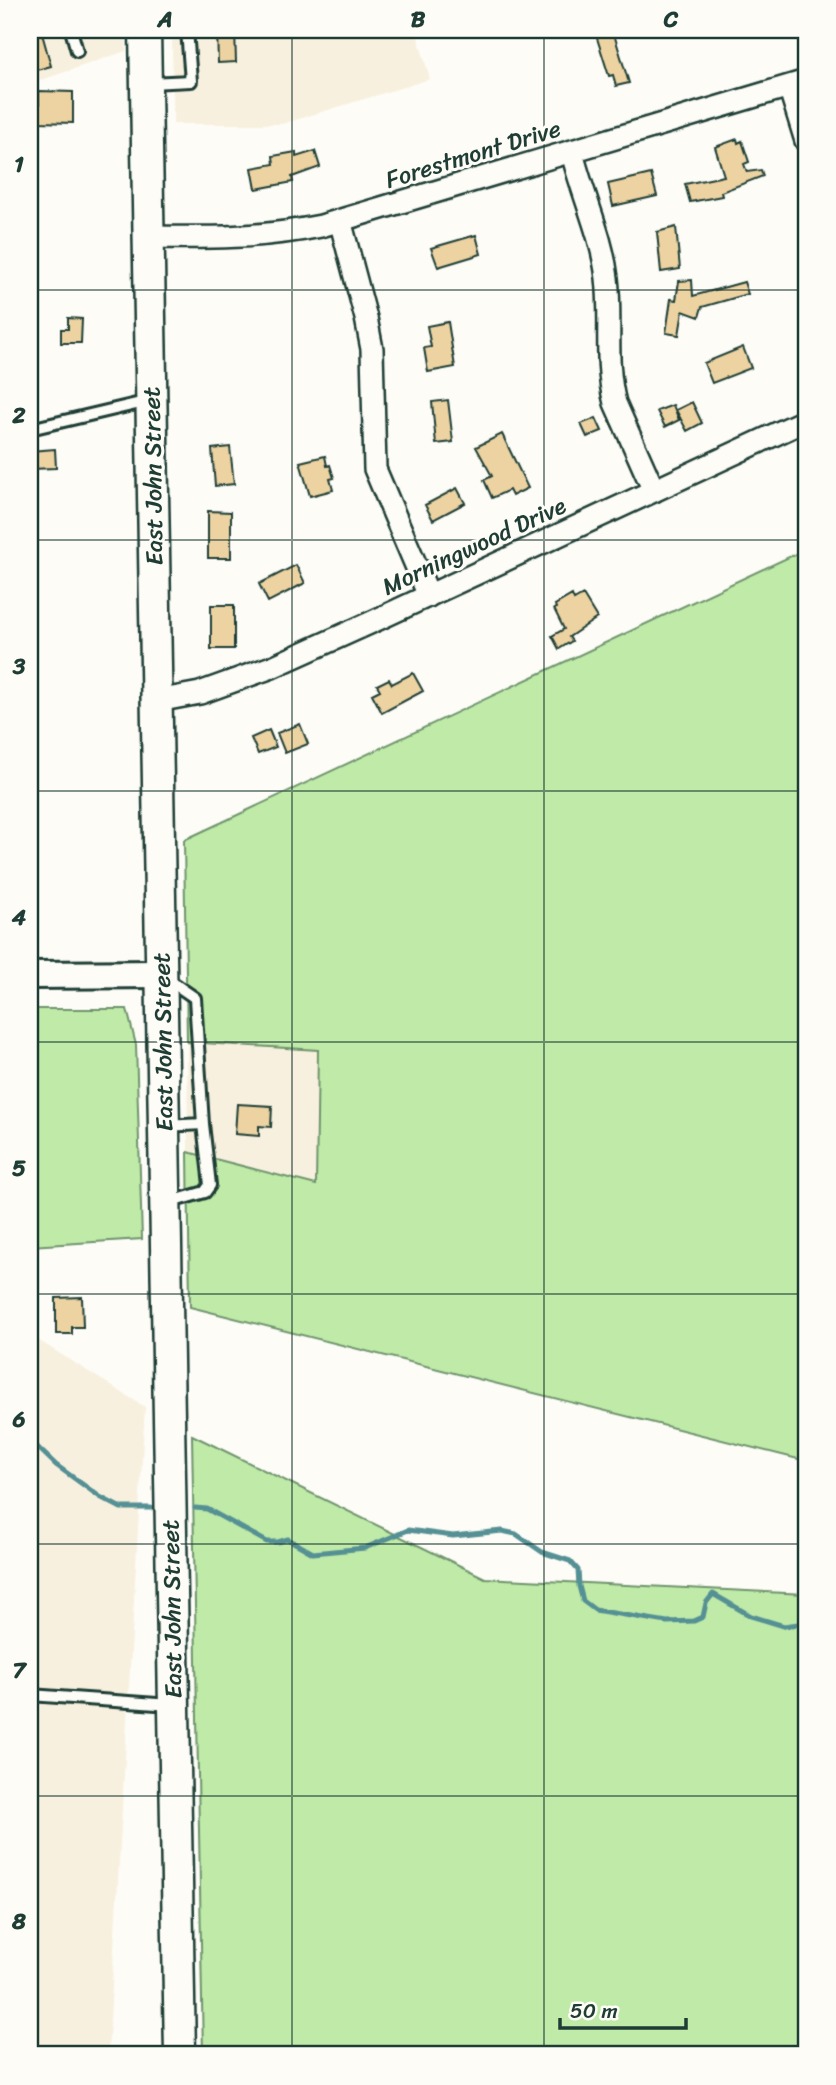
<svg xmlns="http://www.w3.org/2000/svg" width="836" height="2085" font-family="Sriracha,sans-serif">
<rect width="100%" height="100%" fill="#fdfcf7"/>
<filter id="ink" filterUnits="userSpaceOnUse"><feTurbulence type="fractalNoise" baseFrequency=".0143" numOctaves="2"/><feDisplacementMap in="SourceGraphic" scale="14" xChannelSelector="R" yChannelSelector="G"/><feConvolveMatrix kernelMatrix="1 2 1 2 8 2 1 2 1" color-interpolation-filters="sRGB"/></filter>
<g filter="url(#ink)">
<path fill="#f8f0de" d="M30,30H126V51L30,84Z
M172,30H416L430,79L282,124H173Z
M187,1042L318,1049L316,1186L188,1152Z
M30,1335L145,1407L108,2055H30Z"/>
<path fill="#bfeaa7" stroke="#6f946e" stroke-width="2" d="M806,549V1461L190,1307L188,1152L316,1185L318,1050L187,1042L184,840Z
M30,1009H127L136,1045L142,1239L30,1246Z
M192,1435L485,1578L806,1594V2055H203Z"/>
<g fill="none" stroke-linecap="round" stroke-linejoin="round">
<path stroke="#549094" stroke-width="5" d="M30,1440L56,1465L100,1497L121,1508H151
M195,1508L207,1509L267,1542H278L288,1539L313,1553L365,1548L408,1530L453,1536L502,1531L516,1534L542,1552L570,1561L578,1570L579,1586L583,1601L595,1610L667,1622L694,1621L703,1617L706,1603L713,1594L751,1616L784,1626L806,1623"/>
</g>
<path fill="#edd3a2" stroke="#1f3d34" stroke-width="2" d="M30,30H41L51,66L30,72Z
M217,30H235L236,62L218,63Z
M613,31L629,83L616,86L613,75L609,76L596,35Z
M39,91L73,92V123L39,122Z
M737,139L738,143L742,141L749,162L744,164L747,172L761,170L763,176L721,192L722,196L690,202L685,184L724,176L715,147Z
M315,151L320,167L292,177L293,182L256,189L252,168L274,164L273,156L296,152V157Z
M651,174L657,196L613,206L608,184Z
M676,227L680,269L661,272L657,232Z
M476,235L481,254L438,267L431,248Z
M692,280L693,296L744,282L748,294L702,307L699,317L683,311L679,335L666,333L671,299L676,300L679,281Z
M68,318L82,319L81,343H61V329H68Z
M448,322L455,367L428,372L424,348L431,347L427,326Z
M743,347L751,368L712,383L704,363Z
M448,400L453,442L436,444L432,402Z
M692,402L702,423L687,431L676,410Z
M673,405L679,420L665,427L657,411Z
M596,418L602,431L587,437L581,424Z
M502,434L528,488L512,496L509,490L492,498L484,480L492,476L476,447Z
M230,447L234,484L215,486L212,449Z
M55,449L56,468L30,469V451Z
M325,456L327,466L330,465L334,478L330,479L333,490L310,496L300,462Z
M457,488L465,503L433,520L425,505Z
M208,511L231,512V558H208Z
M296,565L305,583L268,602L259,584Z
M572,595L574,600L583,595L597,618L569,637L572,641L559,649L552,636L564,629L554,609L556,608L555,605Z
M211,605H234V649H211Z
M413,673L423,691L382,713L372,694L380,690L377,685L389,679L392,684Z
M300,724L308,744L285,753L277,733Z
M269,730L276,747L258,754L251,738Z
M237,1104L272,1106L271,1127L259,1126V1136L235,1134Z
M82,1297L83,1327H72V1334H56V1298Z"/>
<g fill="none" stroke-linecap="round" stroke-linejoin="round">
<g stroke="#1f3d34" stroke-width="16">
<path id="service" d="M71,30L77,51
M149,83L191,81L187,30
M30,429L149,401
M165,1126L203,1124L195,998L166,978
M167,1203L205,1192L210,1185L203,1124
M30,1695L171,1705"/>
</g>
<g stroke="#1f3d34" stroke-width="26">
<path id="minor" d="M789,86L806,141
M572,152C582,194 602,235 607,278C612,320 604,361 615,403L654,491
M340,220L366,318L372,349L375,469L429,596
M149,237C209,238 262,238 321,226L806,81
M157,701L200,693L272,667L372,622L806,420"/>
</g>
<g stroke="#1f3d34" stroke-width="32">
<path id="tertiary" d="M30,975L161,974"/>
</g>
<g stroke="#1f3d34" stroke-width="35">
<path id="secondary" d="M145,30L180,2055"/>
</g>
<use href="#service" stroke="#fdfcf7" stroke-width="10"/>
<use href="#minor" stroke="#fdfcf7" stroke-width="21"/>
<use href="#tertiary" stroke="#fdfcf7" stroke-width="26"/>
<use href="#secondary" stroke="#fdfcf7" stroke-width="30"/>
</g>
</g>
<path fill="none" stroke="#1f3d34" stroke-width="2" stroke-opacity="0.55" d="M292,30V2055M544,30V2055M30,290H806M30,540H806M30,791H806M30,1042H806M30,1294H806M30,1544H806M30,1796H806"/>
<g text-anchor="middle" stroke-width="6" stroke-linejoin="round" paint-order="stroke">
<g font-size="24" fill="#1f3d34" stroke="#fdfcf7">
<text transform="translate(473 154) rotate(-17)" y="8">Forestmont Drive</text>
<text transform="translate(153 476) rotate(-91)" y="8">East John Street</text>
<text transform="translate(474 546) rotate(-25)" y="8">Morningwood Drive</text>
<text transform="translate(163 1042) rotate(-91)" y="8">East John Street</text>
<text transform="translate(172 1609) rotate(-91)" y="8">East John Street</text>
</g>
</g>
<rect width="836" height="2085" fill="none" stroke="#fdfcf7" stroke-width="77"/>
<path d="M560 2018v10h126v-10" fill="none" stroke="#1f3d34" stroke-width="3.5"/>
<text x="570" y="2018" font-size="21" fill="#1f3d34" stroke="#fdfcf7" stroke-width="5" paint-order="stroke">50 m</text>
<rect x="38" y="38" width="760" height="2008" fill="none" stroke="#1f3d34" stroke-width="2.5"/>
<g font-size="23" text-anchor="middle" font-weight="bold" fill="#1f3d34">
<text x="165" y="27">A</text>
<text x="418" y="27">B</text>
<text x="671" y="27">C</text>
<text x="19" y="172">1</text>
<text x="19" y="423">2</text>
<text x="19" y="674">3</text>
<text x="19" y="925">4</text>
<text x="19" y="1176">5</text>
<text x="19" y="1427">6</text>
<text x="19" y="1678">7</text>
<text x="19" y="1929">8</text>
</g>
</svg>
